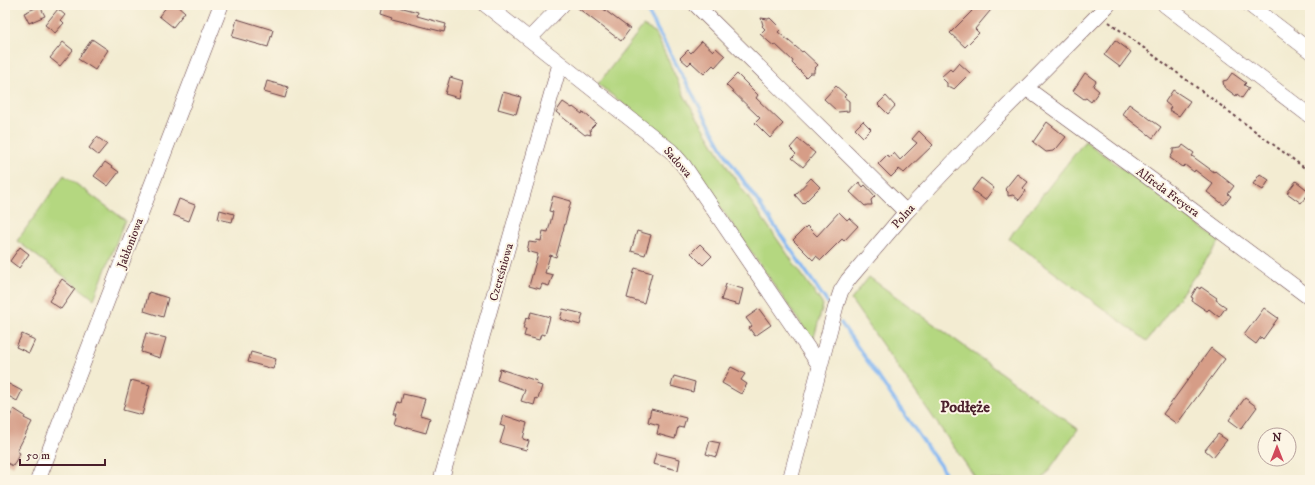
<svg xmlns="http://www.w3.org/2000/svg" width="1315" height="485" font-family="'IM FELL DW Pica',serif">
<rect width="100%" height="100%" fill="#fcf5e5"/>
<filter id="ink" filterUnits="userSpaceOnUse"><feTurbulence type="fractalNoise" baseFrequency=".025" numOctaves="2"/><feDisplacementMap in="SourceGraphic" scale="8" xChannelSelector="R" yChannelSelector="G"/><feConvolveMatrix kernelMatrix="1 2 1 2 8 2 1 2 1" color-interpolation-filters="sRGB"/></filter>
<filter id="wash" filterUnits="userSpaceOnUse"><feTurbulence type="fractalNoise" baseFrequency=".012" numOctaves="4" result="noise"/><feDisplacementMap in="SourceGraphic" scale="16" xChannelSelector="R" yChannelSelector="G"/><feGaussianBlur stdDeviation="0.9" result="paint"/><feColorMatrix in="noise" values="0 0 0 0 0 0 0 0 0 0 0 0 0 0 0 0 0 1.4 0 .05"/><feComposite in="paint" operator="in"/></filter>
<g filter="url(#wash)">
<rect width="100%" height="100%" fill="#f3ecd2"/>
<path fill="#b4d780" stroke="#7f7b56" d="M643,26L655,32L685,97L731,173L823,305L813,341L709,191L658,132L598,84Z
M1085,141L1220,241L1147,341L1009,239L1014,231Z
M64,175L125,220L94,299L17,241Z
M869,277L1078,429L1042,480H977L851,300Z"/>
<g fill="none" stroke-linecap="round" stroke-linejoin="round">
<path stroke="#85b8f2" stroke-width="3.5" d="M644,5L727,157L827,302
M841,323L950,480"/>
</g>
<g id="blocks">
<path fill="#d69d87" d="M168,5H177L185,12L173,27L159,16Z
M383,5H392L418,12L417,16L446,24L444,32L392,19L393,17L381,13Z
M574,5H598L630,29L621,41Z
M965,5H995L975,29L979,33L965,47L950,33L972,11Z
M40,6L45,16L29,23L24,13Z
M58,9L65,15L61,20L64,23L55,33L45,25Z
M761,18L768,19L770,18L781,29L778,32L802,52L803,51L818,65L814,69V73H810L806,77L792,63L793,61L776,45L774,46L769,42L760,34L765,29L762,26L763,25Z
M237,19L273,30L268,47L232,37Z
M92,39L108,50L95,70L78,59Z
M1115,40L1131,52L1120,67L1104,55Z
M702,41L713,51L716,48L725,56L715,67L713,65L704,74L691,62L688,65L680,58L688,50L691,53Z
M63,42L73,50L60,66L50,58Z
M959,63L970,73L954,89L951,87H947V83L941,77L950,69L952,71Z
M1085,73L1096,81L1093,86L1099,91L1091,102L1086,98L1084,99L1073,91Z
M1232,73L1246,83L1244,85L1249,88L1242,98L1237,94L1236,96L1224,87L1223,81L1227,80Z
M737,74L758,95L756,98L783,124L770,138L755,123L760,118L726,85Z
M450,77L463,81L459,98L445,94Z
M267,81L288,87L285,98L264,92Z
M836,86L846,95L844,97L849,101V111L838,112L824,99Z
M1173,90L1190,101L1179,116L1169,110L1171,107L1165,102Z
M503,92L521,97L516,114L498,109Z
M886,96L895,106L888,114L878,104Z
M563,102L572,108L573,107L582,114L583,112L596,123L590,129L591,135L587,134L585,135L556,112Z
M1129,104L1161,127L1153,138L1122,114Z
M863,121L871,129L863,137L855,129Z
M1047,122L1066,137L1057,148H1056L1053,151L1046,152L1033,142Z
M919,131L933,145L904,173L899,169L891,177L878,164L887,155L889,158L894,153L900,160L917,143L912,139Z
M97,137L107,144L98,155L89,148Z
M798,139L815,153L803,167L792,158L796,154L790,148Z
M1183,145L1194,153L1192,156L1214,172L1215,171L1234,186L1228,194L1231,196L1224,205L1207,192L1213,184L1195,170L1194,172L1185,165L1183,167L1170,158L1173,153V149L1181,148Z
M105,162L119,172L108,186L94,176Z
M1017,174L1028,182L1023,188L1026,191L1019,200L1013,195L1008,196V192L1005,189Z
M1260,174L1269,180L1263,190L1253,184Z
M811,178L820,187L803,204L795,195Z
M981,178L994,188L985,200L972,190Z
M1296,181L1310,192L1301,203L1287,193Z
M859,182L863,187L865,185L875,196L871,200L872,205H867L865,206L850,192Z
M553,196L571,201L556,257L550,255L545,273L553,275L549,286L542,284L540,289L529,286L538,254L527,251L529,242L536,243L537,240L541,241L543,231L548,232L553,212L549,211Z
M179,199L195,205L189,221L173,215Z
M220,210L234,214L232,222L218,219Z
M839,212L847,220L849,218L858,226L844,241L842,239L821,260L816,256L813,260L793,240L807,226L817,236Z
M637,231L651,235L645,255L631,251Z
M700,244L712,256L703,265L691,253Z
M20,247L29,254L19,268L10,261Z
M635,268L652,273L644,303L627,298Z
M62,279L75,289L61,309L49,301L55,292L54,291Z
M726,284L743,289L739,305L721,300Z
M1197,287L1200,289L1201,287L1217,298L1216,300L1226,307L1219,317L1209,309L1207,311L1192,301L1193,298L1191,297Z
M149,292L168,298L163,317L144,311Z
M1264,308L1278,318L1263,339L1261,337L1256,344L1244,335Z
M563,309L583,314L580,325L560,319Z
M759,309L771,325L755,336L749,328L752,326L746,318Z
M531,312L550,317L545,335L541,334L539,340L524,336L526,329H523L526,318L529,319Z
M146,333L166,338L160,358L141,352Z
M22,334L35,340L29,353L16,347Z
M1211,348L1225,359L1177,424L1163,414Z
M251,352L276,359L273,369L248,362Z
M731,367L745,374L741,380L747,384L741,394L722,383Z
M500,369L537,381L536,384L542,386L538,399L536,398L534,405L521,401L525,390L497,380Z
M674,376L695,382L693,392L671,386Z
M131,380L150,385L142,415L123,410Z
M5,382L22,391L17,401L5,394Z
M403,394L425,399L420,415L430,418L426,433L394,424L397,414H394L398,402L401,403Z
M1245,398L1257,407L1241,429L1229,420Z
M14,409L25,416L24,418L32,422L17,451L20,453L13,466L5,462V426Z
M651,409L686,418L683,428L678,427L675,439L657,434L659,425L648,422Z
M503,415L527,423L523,439L529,441L526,450L500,443L505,427L500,425Z
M1218,434L1227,440L1213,457L1205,450Z
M710,441L720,443L716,457L706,454Z
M656,453L680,459L678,470L653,464Z"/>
</g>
</g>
<g filter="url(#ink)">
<use href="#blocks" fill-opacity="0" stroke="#633e44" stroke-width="1"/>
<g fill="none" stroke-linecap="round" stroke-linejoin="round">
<g stroke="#633e44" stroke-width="16">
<path id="minor" d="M486,5L671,151L684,166L820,366
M696,5L906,212
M1165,5L1310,116
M1250,5L1310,51
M529,39L562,5
M1026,88L1160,186L1310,298
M38,480L221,5
M441,480L560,64
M790,480L836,306L841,291L848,280L906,212L984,130L1108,5"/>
</g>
<path stroke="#633e44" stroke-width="2" stroke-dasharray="3 3" stroke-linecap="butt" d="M1109,22L1310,172"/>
<use href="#minor" stroke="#fff" stroke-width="15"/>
</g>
</g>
<g text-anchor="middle" stroke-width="4" stroke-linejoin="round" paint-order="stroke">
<g font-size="12" fill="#4a1f2b" stroke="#fcf5e5">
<text transform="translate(678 162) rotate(49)" y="4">Sadowa</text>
<text transform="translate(1168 192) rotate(36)" y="4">Alfreda Freyera</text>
<text transform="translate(903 216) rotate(-48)" y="4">Polna</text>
<text transform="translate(130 243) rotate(-69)" y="4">Jabłoniowa</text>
<text transform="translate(501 272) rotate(-74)" y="4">Czereśniowa</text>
</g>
<g font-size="16" font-weight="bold" fill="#4a1f2b" stroke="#fcf5e5">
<text x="965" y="412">Podłęże</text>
</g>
</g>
<rect width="1315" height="485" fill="none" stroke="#fcf5e5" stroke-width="20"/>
<g transform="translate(1277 447)"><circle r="19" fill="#fcf5e5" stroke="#b59f9b"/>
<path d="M0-3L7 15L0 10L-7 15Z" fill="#d1495b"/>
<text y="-6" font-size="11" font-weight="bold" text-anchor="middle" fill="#4a1f2b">N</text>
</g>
<path d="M20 459v6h85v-6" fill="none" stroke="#4a1f2b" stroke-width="2"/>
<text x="26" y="459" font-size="12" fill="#4a1f2b" stroke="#fcf5e5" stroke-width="3" paint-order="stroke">50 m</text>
</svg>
